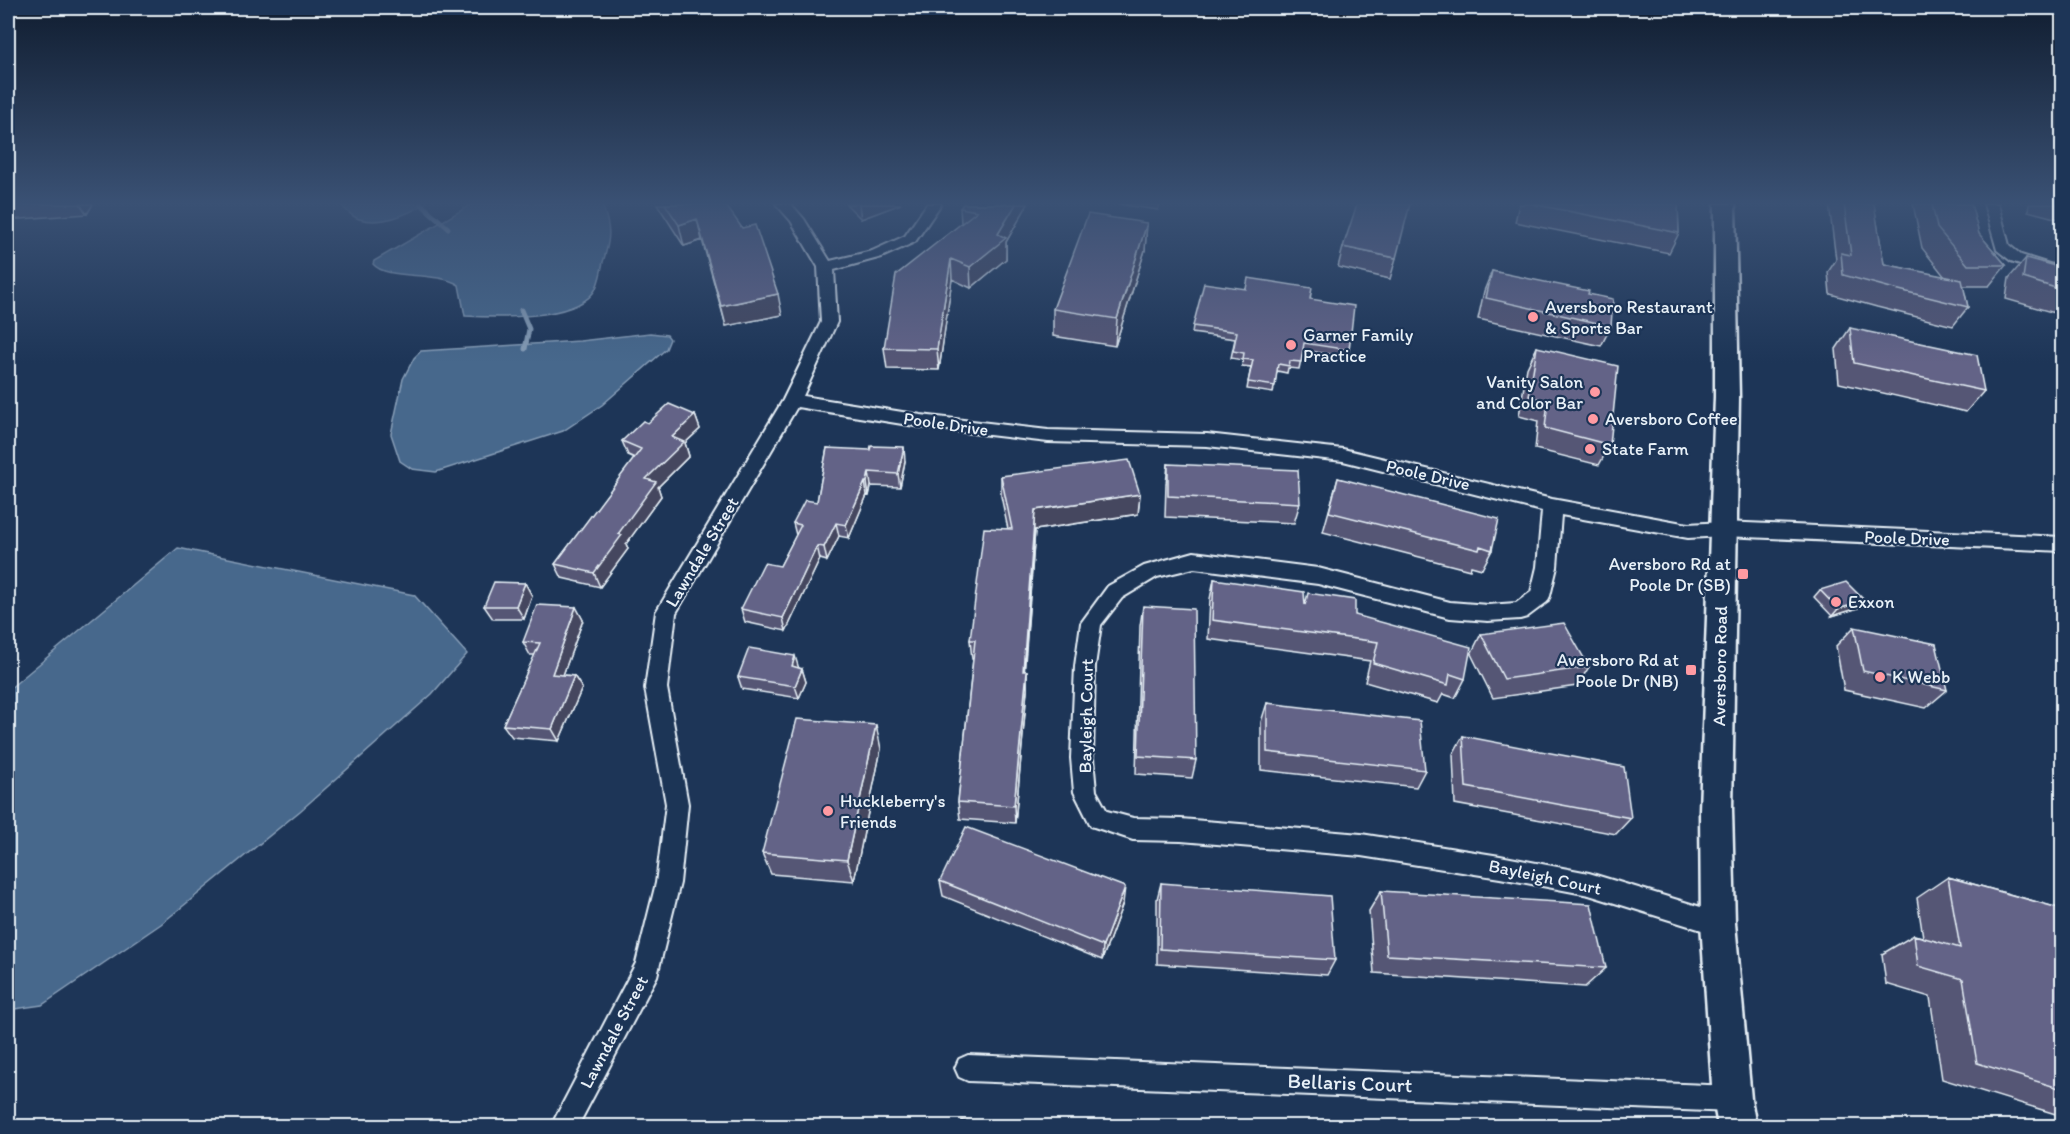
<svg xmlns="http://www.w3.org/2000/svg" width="2070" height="1134" font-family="Itim,sans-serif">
<rect width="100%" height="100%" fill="#1d3557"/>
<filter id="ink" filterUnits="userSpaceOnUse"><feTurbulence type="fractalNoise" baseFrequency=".0167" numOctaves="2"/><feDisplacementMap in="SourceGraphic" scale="12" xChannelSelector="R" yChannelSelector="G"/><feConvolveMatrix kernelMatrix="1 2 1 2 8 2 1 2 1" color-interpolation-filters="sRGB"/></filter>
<g filter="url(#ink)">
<path fill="#47678c" stroke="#879eb7" stroke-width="1.5" d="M340,204H424C406,216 380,225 359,219C352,217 345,209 340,204Z
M472,204H602C611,228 611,238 603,262C601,271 599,286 593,293C572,320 496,318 465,316L459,285C435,270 387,281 373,264L374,261Z
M650,333L667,335L670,339L666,349L602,405L563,431L436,472L412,469L400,461L391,434L403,379L414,358L421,351L580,341Z
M178,548L414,595L467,654L432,694L300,811L161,924L42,1005L8,1010V690Z"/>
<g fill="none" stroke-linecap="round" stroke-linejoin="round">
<path stroke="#879eb7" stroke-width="5" d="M421,204L448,228
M521,310L529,329L525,349"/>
<g stroke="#e8f1f8" stroke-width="4">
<path id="street" d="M776,204H791L804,219L830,261L872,251L905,236L927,204H941L915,242L882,257L834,270L837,322L803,396L921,415L1048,430L1207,434L1343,449L1552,499L1688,524L1723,522L2062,537V551L1723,536L1688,538L1561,515L1557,567L1550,596L1547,602L1527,617L1520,619L1488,621L1450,618L1318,584L1194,568L1157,577L1122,598L1101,625L1095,666L1093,758L1096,791L1107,811L1133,818L1181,819L1361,834L1500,856L1589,873L1727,915L1730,923L1727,931L1718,935L1589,895L1500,878L1361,856L1181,841L1133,840L1091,826L1074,792L1071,758L1075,666L1081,623L1108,586L1144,566L1194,552L1318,568L1450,602L1488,605L1516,603L1531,592L1537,567L1542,511L1343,461L1207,446L1048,442L921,427L797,407L676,613L667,688L688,804L680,883L657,976L578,1126H551L636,963L656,883L666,804L645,688L656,612L783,400L821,322L818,267L791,221Z
M1984,204H1998L2009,245L2021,255L2062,268V278L2011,261L1997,250Z
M968,1055L1732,1086L1742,1089L1745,1099L1742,1109L1732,1112L968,1081L959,1077L955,1068L959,1059Z"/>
</g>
<g stroke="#e8f1f8" stroke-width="5">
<path id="secondary" d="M1715,204H1735L1739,397L1732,810L1735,923L1751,1099L1756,1126H1718L1713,1099L1701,923L1700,810L1715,397Z"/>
</g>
<use href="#street" fill="#1d3557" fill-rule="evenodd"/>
<use href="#secondary" fill="#1d3557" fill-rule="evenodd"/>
</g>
<path fill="#555674" stroke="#e8f1f8" stroke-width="1.5" d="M8,204H93L87,214L8,220Z
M657,204H725L782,315L726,326L702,240L684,246Z
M846,204H901L861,219Z
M963,204H1028L1006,242V259L971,288L952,279L939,370L887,369L884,348L961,223L960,208Z
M1117,204H1160L1158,210Z
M1519,204H1678L1679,233L1669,253L1515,222Z
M1829,204H1874L1884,264L1945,277L1922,248L1913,204H1971L1979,234L2006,265L1989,286H1963L1968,307L1953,326L1877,307L1830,294L1828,272L1836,260Z
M2029,204H2062V220L2028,211Z
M1147,223L1145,250L1115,346L1053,336V309Z
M1343,247L1396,258L1390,279L1338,267Z
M2026,258L2062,268V315L2006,299L2009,278Z
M1492,271L1588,294L1611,326L1601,346L1478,319L1484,291Z
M1246,289L1310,299L1349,350L1347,357L1303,350L1299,369L1288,368L1287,373L1277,371L1273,393L1247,389L1251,367L1242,366L1243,360L1231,358L1235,339L1192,333L1193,326Z
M1850,328L1984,391L1966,412L1839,383L1836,349Z
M1537,347L1610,445L1599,465L1535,449L1538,421L1519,416L1527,368Z
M695,415L700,429L685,443L689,456L658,487L661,496L626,544L628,549L600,587L562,578L555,564L635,458L628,455L622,441L648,423Z
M827,448L905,461L900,487L871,486L869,496L867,495L849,538L839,536L827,561L820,559L786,631L745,622L741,609L780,566L796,535L793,523L817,502Z
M1168,464L1300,503L1294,523L1165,517L1166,484Z
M1001,476L1140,494L1138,514L1035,530L1024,671H1027V690L1015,823L960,819L958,802L973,659H972L970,640L1008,529L1001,496Z
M1338,478L1492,550L1482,569L1471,566L1470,570L1323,532Z
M1214,579L1304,604L1355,615L1465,679L1455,698L1443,694L1438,703L1365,682L1370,661L1208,639L1210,599Z
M525,583L532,596L524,619H493L484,606Z
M1820,590L1865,601L1858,608L1832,616L1814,597Z
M1143,606L1196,760L1192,778L1136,774L1140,626Z
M576,607L583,620L563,675L574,676L582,688L559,741L512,737L503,725L535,655H530L523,642Z
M1854,627L1947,690L1926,708L1844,690L1836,646Z
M1481,634L1589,667L1577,686L1493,698L1471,654Z
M799,668L802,669L806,682L799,698L742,689L738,677Z
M1267,703L1425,770L1416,787L1261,770V722Z
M1463,736L1631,818L1616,834L1455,804L1453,754Z
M881,749L854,881L771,874L762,853Z
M1948,877L2062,909V1116L1942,1079L1930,997L1886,984L1882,954L1914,935L1923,937L1917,898Z
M940,881L1123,903L1102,960L943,896Z
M1161,883L1335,960L1327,975L1157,964V899Z
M1381,891L1606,968L1585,987L1374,973L1369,911Z"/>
<path fill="#45465e" stroke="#e8f1f8" stroke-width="1.5" d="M80,204H93L87,214Z
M859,204H901L861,219Z
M1016,204H1028L1006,242V259L971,288L970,267L998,234Z
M697,219L702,240L684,246L679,225Z
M1147,223L1145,250L1115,346L1117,319Z
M951,259L952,279L939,370L937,349Z
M778,294L782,315L726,326L721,306Z
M695,415L700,429L685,443L689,456L658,487L661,496L626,544L628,549L600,587L594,573L646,479L672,437Z
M904,447L905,461L900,487L898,474Z
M869,472L871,486L869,496L867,482Z
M865,482L867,495L849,538L846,525Z
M1140,494L1138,514L1035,530L1023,690V671L1035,510Z
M836,523L839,536L827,561L824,547Z
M817,546L820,559L786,631L783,618Z
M525,583L532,596L524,619L516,606Z
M1865,601L1858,608L1832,616L1838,609Z
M576,607L583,620L559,686L552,674Z
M795,656L799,669L792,666Z
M802,669L806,682L799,698L795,686Z
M1027,671V690L1015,823L1014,806Z
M574,676L582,688L559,741L552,729Z
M876,725L881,749L854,881L847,860Z
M1125,887L1123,903L1102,960L1103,946Z"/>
<path fill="#636487" stroke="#e8f1f8" stroke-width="1.5" d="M665,204H725L742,228L755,225L778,294L721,306L697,219L679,225Z
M963,204H1016L998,234L1006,238L970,267L951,259L937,349L884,348L896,275L977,211L960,208Z
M1357,204H1410L1396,258L1343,247Z
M1532,204H1678L1679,233Z
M1844,204H1874L1884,264L1962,280L1968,307L1891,288L1843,275L1841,253L1851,255Z
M1932,204H1971L1979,234L2006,265H1968L1937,228Z
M1088,214L1147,223L1117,319L1053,309Z
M2026,258L2062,268V290L2023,278Z
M1492,271L1589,291L1588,294L1613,299L1611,326L1486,298Z
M1248,278L1312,288L1310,299L1354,306L1349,350L1304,343L1301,362L1290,361L1289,366L1278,364L1275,386L1248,382L1253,360L1243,359L1244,353L1233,351L1237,332L1193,326L1204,283L1246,289Z
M1850,328L1977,355L1984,391L1854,363Z
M1537,347L1618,366L1610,445L1545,428L1548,401L1529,396Z
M669,404L695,415L672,437L684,442L646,479L656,482L618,534L622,535L594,573L555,564L641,449L622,441L643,421L648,423Z
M871,446L904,447L898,474L869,472L867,482H865L846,525L836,523L824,547L817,546L783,618L741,609L764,563L780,566L801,525L793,523L805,500L817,502L827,448L870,450Z
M1129,460L1140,494L1035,510L1023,671H1027L1014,806L958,802L975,640H970L984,528L1012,529L1001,476Z
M1168,464L1298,470L1300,503L1168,496Z
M1338,478L1499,519L1492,550L1480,546L1479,550L1329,512Z
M1214,579L1304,592L1305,605L1308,593L1355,600V615L1471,647L1465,679L1450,674L1448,685L1373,663L1378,642L1212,620Z
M494,582L525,583L516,606H484Z
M1846,582L1865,601L1838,609L1820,590Z
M537,605L576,607L552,674L574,676L552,729L503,725L540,643L523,642Z
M1143,606L1194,609L1196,760L1138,756Z
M1564,623L1589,667L1504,679L1481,634Z
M1854,627L1936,644L1947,690L1863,671Z
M749,648L795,656L792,666L802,669L795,686L738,677Z
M1267,703L1420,721L1425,770L1267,752Z
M797,719L876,725L847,860L762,853Z
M1463,736L1624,767L1631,818L1466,787Z
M966,827L1125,887L1103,946L940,881Z
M1948,877L2062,909V1089L1977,1063L1963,979L1918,966L1914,935L1960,948Z
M1161,883L1330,896L1335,960L1160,949Z
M1381,891L1591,904L1606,968L1387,955Z
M962,1120L1031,1126H961Z"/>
</g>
<linearGradient id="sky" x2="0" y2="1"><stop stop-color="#101d30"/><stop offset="0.56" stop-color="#3a5174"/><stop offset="1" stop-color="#3a5174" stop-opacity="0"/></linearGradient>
<rect width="2070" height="363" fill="url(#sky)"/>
<g fill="#ff9aa2" stroke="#1d3557" stroke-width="2">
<circle cx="1533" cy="317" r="6"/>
<circle cx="1291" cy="345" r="6"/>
<circle cx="1595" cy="392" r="6"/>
<circle cx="1593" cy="419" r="6"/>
<circle cx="1590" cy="449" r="6"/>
<rect x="1737" y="568" width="12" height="12" rx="3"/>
<circle cx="1836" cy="602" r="6"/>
<rect x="1685" y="664" width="12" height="12" rx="3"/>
<circle cx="1880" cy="677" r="6"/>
<circle cx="828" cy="811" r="6"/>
</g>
<g text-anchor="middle" stroke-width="4.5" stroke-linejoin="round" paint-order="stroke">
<g font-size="18" fill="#e8f1f8" stroke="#1d3557" text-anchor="start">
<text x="1545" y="313">Aversboro Restaurant<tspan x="1545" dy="21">&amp; Sports Bar</tspan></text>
<text x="1303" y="341">Garner Family<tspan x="1303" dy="21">Practice</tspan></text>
<text x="1583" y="388" text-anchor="end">Vanity Salon<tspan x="1583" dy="21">and Color Bar</tspan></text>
<text x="1605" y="425">Aversboro Coffee</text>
<text x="1602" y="455">State Farm</text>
<text x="1731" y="570" text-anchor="end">Aversboro Rd at<tspan x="1731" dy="21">Poole Dr (SB)</tspan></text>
<text x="1848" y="608">Exxon</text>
<text x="1679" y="666" text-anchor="end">Aversboro Rd at<tspan x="1679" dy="21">Poole Dr (NB)</tspan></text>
<text x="1892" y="683">K Webb</text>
<text x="840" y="807">Huckleberry's<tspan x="840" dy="21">Friends</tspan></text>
</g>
<g font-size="18" fill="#e8f1f8" stroke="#1d3557">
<text transform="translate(946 424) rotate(8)" y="6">Poole Drive</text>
<text transform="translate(1428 475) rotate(13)" y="6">Poole Drive</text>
<text transform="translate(1907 538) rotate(2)" y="6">Poole Drive</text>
<text transform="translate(702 552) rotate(-59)" y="6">Lawndale Street</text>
<text transform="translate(1720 666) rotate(-89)" y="6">Aversboro Road</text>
<text transform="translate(1086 716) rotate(-89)" y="6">Bayleigh Court</text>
<text transform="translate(1545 877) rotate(12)" y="6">Bayleigh Court</text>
<text transform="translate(614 1032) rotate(-62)" y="6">Lawndale Street</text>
</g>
<g font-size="21" fill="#e8f1f8" stroke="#1d3557">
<text transform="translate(1350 1083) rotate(2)" y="7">Bellaris Court</text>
</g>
</g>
<rect width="2070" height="1134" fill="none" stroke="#1d3557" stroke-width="30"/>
<rect x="15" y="15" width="2040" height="1104" fill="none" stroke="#e8f1f8" stroke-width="2" filter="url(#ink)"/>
</svg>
